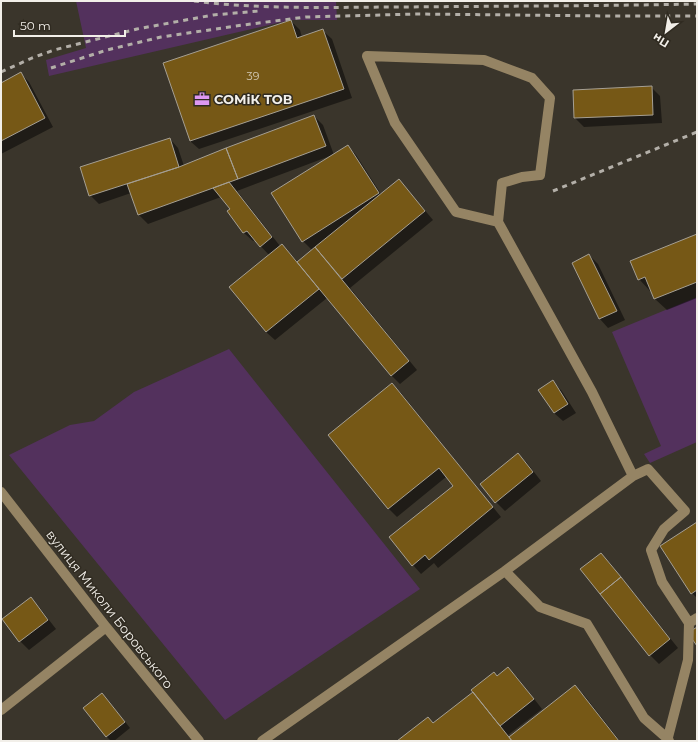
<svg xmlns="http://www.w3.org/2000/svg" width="698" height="742" font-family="Montserrat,sans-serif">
<rect width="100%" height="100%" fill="#3a352b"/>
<path fill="#53315d" d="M76,1H336L337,20H291L49,76L46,60L86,48Z
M697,297V442L650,463L644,454L661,446L612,332Z
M229,349L420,589L225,720L9,455L70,425L94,421L134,392Z"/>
<path fill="#0007" fill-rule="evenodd" d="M291,21L300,30L302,38L323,31L332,39L352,98L199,149L190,141Z
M21,74L29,82L53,127L1,154V84Z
M651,87L660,96L662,123L584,127L575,118L574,91Z
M314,116L323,125L334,155L348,146L356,155L381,194L399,180L407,189L433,220L350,288L417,370L400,384L391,375L327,298L275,340L266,332L269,255L255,240L253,241L244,233L228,212L231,209L221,197L148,224L139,215L131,193L99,204L90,195L170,139L178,148L184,166ZM330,156L303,241L312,250L298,262L282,245L280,246L237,191Z
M697,235V298L667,310L655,299L652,290L650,291L639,279Z
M589,255L598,264L625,320L608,328L600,319L574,263Z
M552,381L561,390L576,413L563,421L554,413L539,390Z
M392,385L401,393L501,517L438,568L434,563L421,574L413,565L454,486L446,477L397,517L389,509Z
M518,455L527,463L541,481L505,511L496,502Z
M697,523V598L692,593Z
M601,554L610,563L678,648L659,664L650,655Z
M31,599L39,607L56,629L29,650L20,641Z
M508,669L517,677L542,709L508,735L510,738L575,687L584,695L620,741H399L434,724Z
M102,694L108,700L130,728L114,741H111L107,737L84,708Z"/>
<path fill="#765816" stroke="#a59f93" d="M291,20L297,38L323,29L344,89L190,141L163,63Z
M21,72L45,118L1,141V83Z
M652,86L653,115L574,118L573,90Z
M314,115L326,146L238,179L226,148Z
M170,138L179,167L89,196L80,167Z
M348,145L379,193L302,242L271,193Z
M226,148L238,179L138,215L127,184L179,167Z
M399,179L425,211L342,279L315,247Z
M229,182L272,237L260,247L247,231L243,233L227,211L230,209L213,188Z
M697,234V282L654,299L645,277L638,280L630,261Z
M282,244L319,289L266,332L229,287Z
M315,247L409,361L391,376L297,262Z
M589,254L617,311L599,319L572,263Z
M553,380L568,404L554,413L538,390Z
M392,383L493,507L429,560L425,555L412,566L389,537L453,486L439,468L388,509L328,435Z
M518,453L533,472L495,503L480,484Z
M697,522V590L691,594L660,546Z
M601,553L621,577L600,594L580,569Z
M621,577L670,639L649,656L600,594Z
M31,597L48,620L19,642L2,619Z
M697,627V646L688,633Z
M508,667L534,699L500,726L471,690L494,672L497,676Z
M575,685L619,741H512L509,737Z
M473,692L512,741H397L428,717L433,723Z
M102,693L125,722L106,737L83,708Z"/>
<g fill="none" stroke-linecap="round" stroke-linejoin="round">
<path stroke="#958464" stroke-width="10" d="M498,222L502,183L522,177L540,175L550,98L532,78L484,60L367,56L395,123L456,212L498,222L592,392L633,476
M1,492L106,627L199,741
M505,571L540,607L587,624L644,718L668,739L669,741
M1,710L106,627
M262,741L505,571L633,476L648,469L685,511L664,529L651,550L662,582L689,623
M667,741L688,660L689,623L697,618"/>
<path stroke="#b3afa8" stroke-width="3" stroke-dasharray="5 5" stroke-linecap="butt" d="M194,1C264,10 335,7 406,7C503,6 600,6 697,4
M51,68L107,50L161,37L243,25L306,17L417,14L608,16H697
M1,72L32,58L54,50L137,29L213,15L259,11
M553,191L697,132"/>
</g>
<defs>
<g id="office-bare" transform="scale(1.2)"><path d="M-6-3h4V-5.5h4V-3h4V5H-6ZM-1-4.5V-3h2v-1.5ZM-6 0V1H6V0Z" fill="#de98f2" stroke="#302b21" stroke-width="2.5" paint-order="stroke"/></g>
</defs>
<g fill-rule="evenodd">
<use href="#office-bare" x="202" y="99"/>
</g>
<g text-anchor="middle" stroke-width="3" stroke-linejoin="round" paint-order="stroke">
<g font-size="11" fill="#d3c9b4">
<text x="253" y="80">39</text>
</g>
<g font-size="13" font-weight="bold" fill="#f2efe9" stroke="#302b21" text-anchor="start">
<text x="214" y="104">СОМіК ТОВ</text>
</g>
<g font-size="13" fill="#f2efe9" stroke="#302b21">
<text transform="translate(110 609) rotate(52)" y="5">вулиця Миколи Боровського</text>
</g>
</g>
<rect width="698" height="742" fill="none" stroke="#f2efe9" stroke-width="4"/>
<g transform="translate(666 32) rotate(211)" stroke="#302b21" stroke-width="3" paint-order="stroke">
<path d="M0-3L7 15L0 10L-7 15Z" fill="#f2efe9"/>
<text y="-6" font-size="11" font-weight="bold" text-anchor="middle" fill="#f2efe9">Пн</text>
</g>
<path d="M14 30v6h111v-6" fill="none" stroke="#f2efe9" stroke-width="2"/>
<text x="20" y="30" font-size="12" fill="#f2efe9" stroke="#302b21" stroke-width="3" paint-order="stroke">50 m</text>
</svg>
